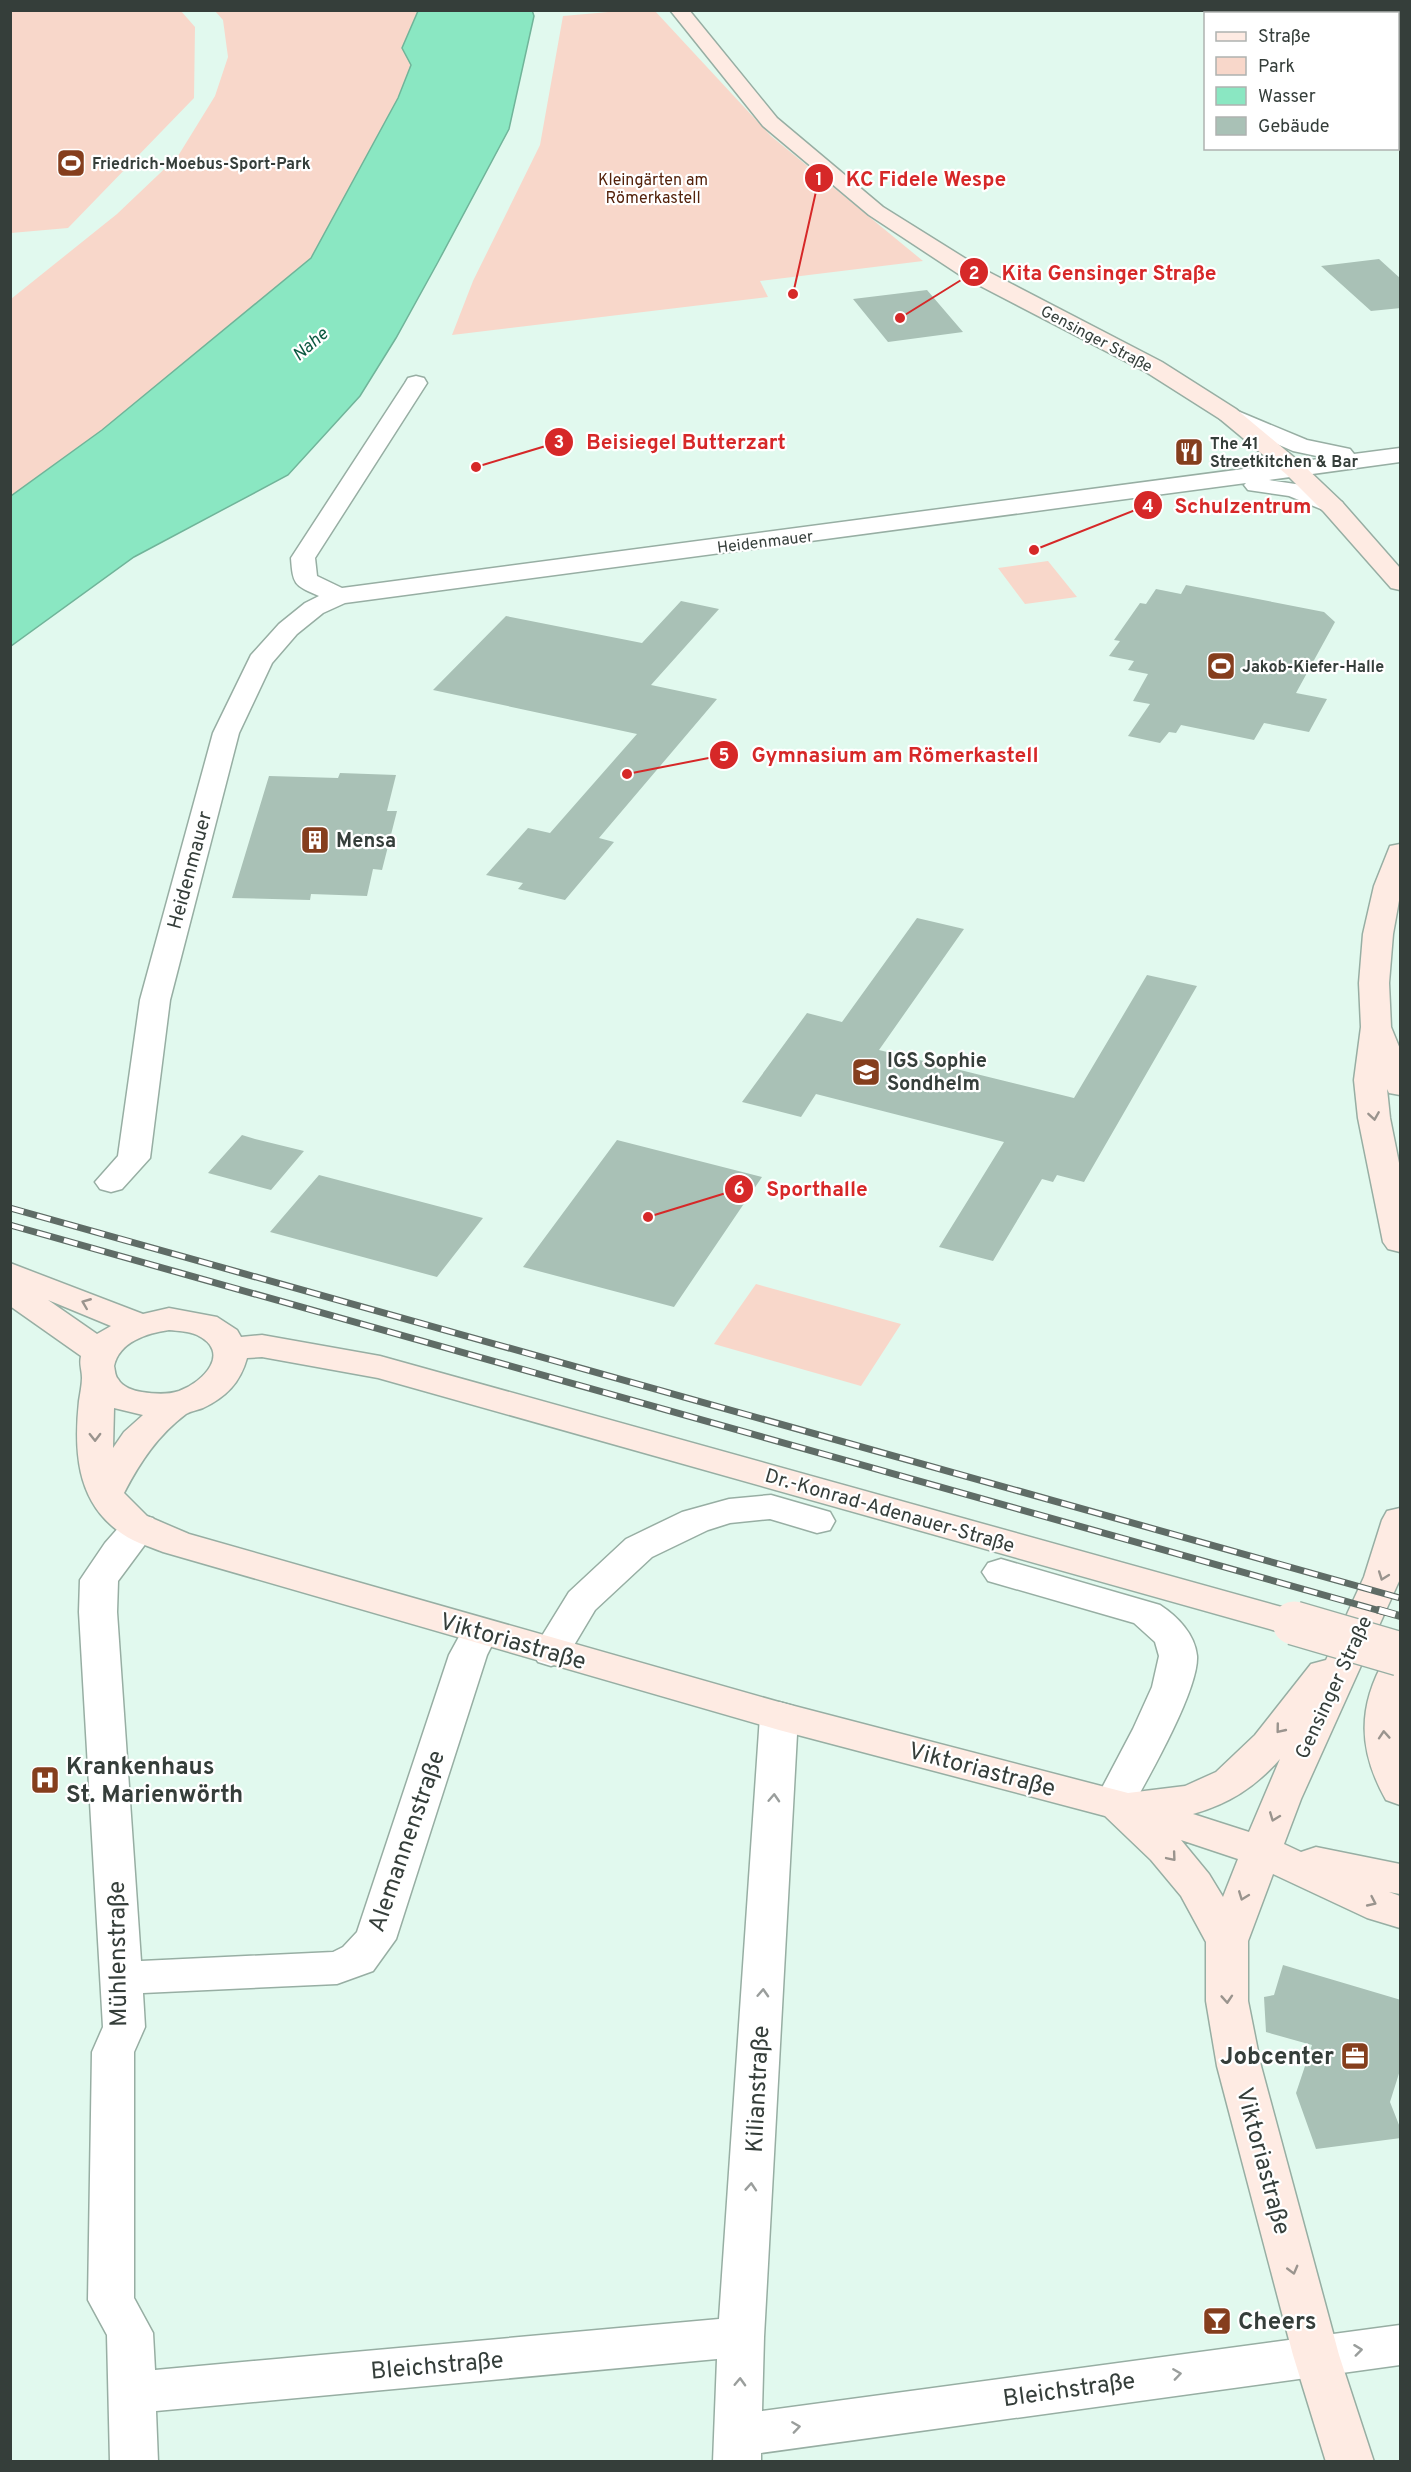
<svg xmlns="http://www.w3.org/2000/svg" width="1411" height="2472" font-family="Overpass,sans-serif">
<rect width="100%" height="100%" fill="#e1f9ee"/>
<path fill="#f8d7ca" d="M631,10L655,11L771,136L923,261L760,281L768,297L452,335L473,281L540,145L563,16Z
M10,11H181L195,27L194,98L68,228L11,233Z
M215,11H418L411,65L398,98L311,258L102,430L11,496V299L117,214L178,156L215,96L228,57L223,20Z
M1048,561L1077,597L1025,604L998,568Z
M756,1284L901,1324L861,1386L714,1344Z"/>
<path fill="#8ae7c2" stroke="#70b499" stroke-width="1.5" d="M418,11L532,10L534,16L509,129L438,262L396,338L360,396L288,475L134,557L11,646V496L102,430L311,258L398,98L411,65L402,48Z"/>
<path fill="#a9c1b6" d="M1379,259L1401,279V308L1371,311L1321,266Z
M927,290L963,332L888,342L853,299Z
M1186,585L1324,612L1335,622L1296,693L1327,699L1309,732L1264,723L1254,740L1181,725L1176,733L1169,732L1160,743L1128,736L1150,704L1133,701L1148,674L1128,670L1134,661L1109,656L1120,641L1114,640L1140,603L1146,604L1156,589L1181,594Z
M681,601L719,609L651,685L717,699L599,838L614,842L565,900L518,889L523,883L486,875L528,828L550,833L637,734L433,690L506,616L642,643Z
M340,773L396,775L387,811H397L382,870L373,869L367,896L311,894L310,900L232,898L269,776L338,778Z
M917,918L964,929L879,1050L1074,1098L1147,975L1197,986L1084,1182L1057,1175L1053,1182L1042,1179L993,1261L939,1247L1004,1142L816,1094L801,1117L742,1102L807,1013L842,1022Z
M242,1135L255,1139L304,1151L271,1190L208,1173Z
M617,1140L762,1177L674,1307L523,1267Z
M319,1175L483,1218L437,1277L270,1232Z
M1283,1965L1401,2000V2067L1390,2102L1401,2130V2138L1316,2149L1296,2093L1312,2045L1266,2032L1264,1997L1274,1995Z"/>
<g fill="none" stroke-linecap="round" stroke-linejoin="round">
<g stroke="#97aea3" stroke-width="3">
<path id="street" d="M416,376L424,378L427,383L315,558L317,576L342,588L1326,458L1293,451L1220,419L1217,414L1220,409L1228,407L1307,440L1350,449L1354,454L1400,448V462L1269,480L1302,485L1342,502L1345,507L1342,512L1333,514L1289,496L1248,490L1244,485L1246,483L345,603L323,613L297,634L272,663L239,733L170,1000L150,1158L122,1189L111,1192L100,1189L95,1182L118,1156L140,1000L213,733L251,655L279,624L305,603L319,596C294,585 293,585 291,558L405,383L408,378Z
M771,1495L830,1512L835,1521L830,1530L817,1533L770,1519L730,1523L708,1530L652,1557L595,1610L564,1662L551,1666L538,1662L532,1652L569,1592L626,1539L682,1512L729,1499Z
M140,1515L153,1518L158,1527L118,1581L117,1612L141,1961L333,1952L343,1947L357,1932L449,1655L467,1622L480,1618L493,1622L499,1631L487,1655L396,1939L373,1971L337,1984L143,1993L145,2027L134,2052V2298L153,2333L155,2370L719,2319L760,1716L765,1706L779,1702L793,1706L798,1716L764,2337L762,2411L1400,2325V2365L761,2453V2462H713L717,2359L156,2411L158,2462H110L107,2335L88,2300L92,2052L103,2027L79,1612L80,1580L86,1571L105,1543L127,1518Z
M1001,1559L1160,1605C1177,1616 1195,1634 1197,1656C1199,1690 1146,1782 1128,1814L1114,1818L1100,1814L1094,1803L1133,1729L1152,1687L1159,1656L1155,1642L1134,1623L988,1581L982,1572L988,1563Z"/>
</g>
<g stroke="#97aea3" stroke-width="3">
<path id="secondary" d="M670,10H689L777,118L883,207L979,267L1162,362L1236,409L1302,464L1342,502L1400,568V590L1391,588L1324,512L1286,474L1220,419L1146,372L963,277L869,215L763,126Z
M1400,844V895L1393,934L1389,983L1391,1027L1400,1049V1095L1389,1093L1387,1089L1390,1118L1400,1168V1252L1388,1249L1383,1242L1358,1118L1354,1080L1361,1027L1359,983L1363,934L1374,886L1390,846Z
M10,1263L143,1314L169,1308L217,1317L237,1330L241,1337L262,1335L380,1356L1307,1614L1313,1623L1307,1632L1294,1636L378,1378L262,1357L247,1358C240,1383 226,1397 203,1408C198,1410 191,1411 186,1414C158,1435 140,1462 124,1493L147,1516L189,1534L779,1702L1128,1793L1185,1786L1216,1772L1255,1735L1311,1664L1326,1660L1364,1577L1382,1520L1387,1511L1400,1508V1579L1301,1799L1284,1844L1301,1852L1316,1847L1400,1864V1894L1389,1892L1400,1896V1928L1367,1918L1273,1874L1248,1941V2001L1261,2066L1339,2355L1374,2462H1326L1293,2355L1217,2066L1206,2001V1942L1181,1896L1151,1860L1105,1816L779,1730L163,1552C148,1546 130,1541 117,1530C76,1499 74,1449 79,1401C80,1394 82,1385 82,1378C82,1369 79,1365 81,1356L10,1306ZM48,1300L111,1326L97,1334ZM169,1330C178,1331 189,1331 197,1335C232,1352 204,1382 179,1391C167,1395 155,1394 142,1392C134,1391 122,1387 118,1379C115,1376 115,1370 114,1366C119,1342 147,1333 169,1330ZM114,1408L143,1415L124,1432L113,1448ZM1280,1759L1249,1832L1193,1814C1229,1804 1255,1787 1280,1759ZM1181,1840L1238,1859L1223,1897L1209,1874Z
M1400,1653V1805L1386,1800C1358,1750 1357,1707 1386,1657Z"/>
</g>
<use href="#street" fill="#fff" fill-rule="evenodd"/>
<use href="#secondary" fill="#feebe3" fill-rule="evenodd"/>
<g stroke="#5f6c66" stroke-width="7">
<path id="rail-far1" d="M10,1208L1400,1598
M10,1225L1384,1612"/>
</g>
<g stroke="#5f6c66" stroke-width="8">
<path id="rail" d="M1379,1610L1400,1616"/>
</g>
<use href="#rail-far1" stroke="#fff" stroke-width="4.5" stroke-dasharray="14" stroke-linecap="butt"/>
<use href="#rail" stroke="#fff" stroke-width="6" stroke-dasharray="17" stroke-linecap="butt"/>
<g stroke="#97aea3" stroke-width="46" stroke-linecap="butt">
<path id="secondary-bridge" d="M1294,1623L1400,1654"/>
</g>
<use href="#secondary-bridge" stroke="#feebe3" stroke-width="43"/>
</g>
<defs><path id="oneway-chevron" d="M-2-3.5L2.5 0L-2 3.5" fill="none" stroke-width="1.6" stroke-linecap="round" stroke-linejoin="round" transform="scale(1.5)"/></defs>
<g stroke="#9a948e">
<use href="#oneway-chevron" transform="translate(1374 1116) rotate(81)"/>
<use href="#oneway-chevron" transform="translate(86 1303) rotate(-158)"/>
<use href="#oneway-chevron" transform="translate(95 1437) rotate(89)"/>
<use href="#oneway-chevron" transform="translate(1383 1576) rotate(110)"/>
<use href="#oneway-chevron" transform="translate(1280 1729) rotate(129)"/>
<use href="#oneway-chevron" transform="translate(1384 1735) rotate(-94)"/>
<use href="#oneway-chevron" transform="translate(1274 1817) rotate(111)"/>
<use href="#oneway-chevron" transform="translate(1172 1857) rotate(50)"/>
<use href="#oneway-chevron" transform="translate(1243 1896) rotate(111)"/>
<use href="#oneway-chevron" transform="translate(1372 1902) rotate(25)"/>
<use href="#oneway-chevron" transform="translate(1227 1999) rotate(86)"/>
<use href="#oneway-chevron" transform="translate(1293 2270) rotate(75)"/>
</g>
<g stroke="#9a9e9c">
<use href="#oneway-chevron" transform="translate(774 1798) rotate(-87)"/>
<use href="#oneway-chevron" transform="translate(763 1993) rotate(-87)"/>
<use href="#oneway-chevron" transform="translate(751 2187) rotate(-86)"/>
<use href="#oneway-chevron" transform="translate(1358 2350) rotate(-7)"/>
<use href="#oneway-chevron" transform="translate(1177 2374) rotate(-8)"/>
<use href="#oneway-chevron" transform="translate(740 2382) rotate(-88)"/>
<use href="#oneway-chevron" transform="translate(796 2427) rotate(-8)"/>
</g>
<defs>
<g id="stadium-square" transform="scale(1.5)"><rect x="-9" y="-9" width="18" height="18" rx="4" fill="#853e1d" stroke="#fff"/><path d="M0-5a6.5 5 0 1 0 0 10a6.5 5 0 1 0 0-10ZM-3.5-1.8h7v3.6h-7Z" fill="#fff"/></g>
<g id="restaurant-square" transform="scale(1.5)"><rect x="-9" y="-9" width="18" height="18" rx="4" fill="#853e1d" stroke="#fff"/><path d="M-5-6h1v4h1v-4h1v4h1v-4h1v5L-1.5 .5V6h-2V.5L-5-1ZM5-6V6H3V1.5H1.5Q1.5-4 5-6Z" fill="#fff"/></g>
<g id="building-square" transform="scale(1.5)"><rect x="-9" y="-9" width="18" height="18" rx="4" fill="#853e1d" stroke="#fff"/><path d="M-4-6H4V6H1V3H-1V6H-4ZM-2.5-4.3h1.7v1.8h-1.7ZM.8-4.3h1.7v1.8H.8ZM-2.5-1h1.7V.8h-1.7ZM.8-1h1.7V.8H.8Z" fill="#fff"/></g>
<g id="school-square" transform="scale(1.5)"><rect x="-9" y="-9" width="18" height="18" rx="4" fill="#853e1d" stroke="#fff"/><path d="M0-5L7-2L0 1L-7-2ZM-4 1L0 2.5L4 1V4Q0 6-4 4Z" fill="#fff"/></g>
<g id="hospital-square" transform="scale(1.5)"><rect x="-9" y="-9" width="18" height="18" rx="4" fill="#853e1d" stroke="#fff"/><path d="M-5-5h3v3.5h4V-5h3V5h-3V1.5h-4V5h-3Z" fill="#fff"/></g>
<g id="office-square" transform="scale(1.5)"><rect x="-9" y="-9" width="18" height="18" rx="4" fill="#853e1d" stroke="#fff"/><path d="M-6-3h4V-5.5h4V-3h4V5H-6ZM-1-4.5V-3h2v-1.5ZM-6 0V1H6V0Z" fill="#fff"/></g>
<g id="bar-square" transform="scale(1.5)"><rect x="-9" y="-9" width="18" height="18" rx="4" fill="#853e1d" stroke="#fff"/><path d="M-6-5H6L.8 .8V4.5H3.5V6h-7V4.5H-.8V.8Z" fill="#fff"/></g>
</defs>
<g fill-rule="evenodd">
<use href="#stadium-square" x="71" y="163"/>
<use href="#restaurant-square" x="1189" y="452"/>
<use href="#stadium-square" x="1221" y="666"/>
<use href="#building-square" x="315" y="840"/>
<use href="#school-square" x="866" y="1072"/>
<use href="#hospital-square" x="45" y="1780"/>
<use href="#office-square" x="1355" y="2056"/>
<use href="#bar-square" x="1217" y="2321"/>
</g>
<g text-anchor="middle" stroke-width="4.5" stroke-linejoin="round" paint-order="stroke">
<g font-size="16" font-weight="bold" fill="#353e3a" stroke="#fff" text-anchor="start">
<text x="92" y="169">Friedrich-Moebus-Sport-Park</text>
<text x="1210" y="449">The 41<tspan x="1210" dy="18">Streetkitchen &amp; Bar</tspan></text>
<text x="1242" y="672">Jakob-Kiefer-Halle</text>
</g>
<g font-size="16" fill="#54220b" stroke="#fff">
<text x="653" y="185">Kleingärten am<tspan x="653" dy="18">Römerkastell</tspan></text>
</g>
<g font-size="16" fill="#353e3a" stroke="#fff">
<text transform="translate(1097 338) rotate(28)" y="6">Gensinger Straße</text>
<text transform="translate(765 541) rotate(-7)" y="6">Heidenmauer</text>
</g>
<g font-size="18" font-style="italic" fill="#0c5941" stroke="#fff">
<text transform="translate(310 344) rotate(-41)" y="6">Nahe</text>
</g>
<g font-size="20" font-weight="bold" fill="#353e3a" stroke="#fff" text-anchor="start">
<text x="336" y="847">Mensa</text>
<text x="887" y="1067">IGS Sophie<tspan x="887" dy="23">Sondhelm</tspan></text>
</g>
<g font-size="20" fill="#353e3a" stroke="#fff">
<text transform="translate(189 870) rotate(-75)" y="7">Heidenmauer</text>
<text transform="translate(890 1510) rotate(16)" y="7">Dr.-Konrad-Adenauer-Straße</text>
<text transform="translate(1333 1687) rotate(-65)" y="7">Gensinger Straße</text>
</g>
<g font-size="24" fill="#353e3a" stroke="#fff">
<text transform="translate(513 1641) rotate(16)" y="8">Viktoriastraße</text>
<text transform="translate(982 1769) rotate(15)" y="8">Viktoriastraße</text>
<text transform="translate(406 1841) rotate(-71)" y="8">Alemannenstraße</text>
<text transform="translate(117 1954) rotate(-91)" y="8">Mühlenstraße</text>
<text transform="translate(757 2089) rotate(-87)" y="8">Kilianstraße</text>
<text transform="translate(1264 2161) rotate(75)" y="8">Viktoriastraße</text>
<text transform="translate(437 2365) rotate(-5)" y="8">Bleichstraße</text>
<text transform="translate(1069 2389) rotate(-8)" y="8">Bleichstraße</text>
</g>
<g font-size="24" font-weight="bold" fill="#353e3a" stroke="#fff" text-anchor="start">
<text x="66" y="1774">Krankenhaus<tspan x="66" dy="28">St. Marienwörth</tspan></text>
<text x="1334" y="2064" text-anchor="end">Jobcenter</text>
<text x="1238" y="2329">Cheers</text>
</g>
</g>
<path fill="none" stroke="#d62828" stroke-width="2" d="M793 294L819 178M900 318L974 272M476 467L559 442M1034 550L1148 505M627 774L724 755M648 1217L739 1189"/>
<g fill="#d62828" stroke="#fff" stroke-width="2">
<circle cx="793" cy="294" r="6"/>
<circle cx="900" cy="318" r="6"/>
<circle cx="476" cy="467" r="6"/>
<circle cx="1034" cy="550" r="6"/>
<circle cx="627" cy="774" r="6"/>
<circle cx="648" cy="1217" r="6"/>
<circle cx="819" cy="178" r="15"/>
<circle cx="974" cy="272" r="15"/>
<circle cx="559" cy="442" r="15"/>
<circle cx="1148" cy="505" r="15"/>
<circle cx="724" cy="755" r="15"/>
<circle cx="739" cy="1189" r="15"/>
</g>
<g font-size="18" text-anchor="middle" font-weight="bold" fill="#fff">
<text x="819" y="185">1</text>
<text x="974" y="279">2</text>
<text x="559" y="448">3</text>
<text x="1148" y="512">4</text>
<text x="724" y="761">5</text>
<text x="739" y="1195">6</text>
</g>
<g font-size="21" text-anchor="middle" font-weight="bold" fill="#d62828" stroke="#fff" stroke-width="4.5" stroke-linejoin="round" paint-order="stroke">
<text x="926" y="186">KC Fidele Wespe</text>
<text x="1109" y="280">Kita Gensinger Straße</text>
<text x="686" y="449">Beisiegel Butterzart</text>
<text x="1243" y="513">Schulzentrum</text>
<text x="895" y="762">Gymnasium am Römerkastell</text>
<text x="817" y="1196">Sporthalle</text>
</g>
<rect width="1411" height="2472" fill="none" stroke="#353e3a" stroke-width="24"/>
<rect x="1204" y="12" width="195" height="138" fill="#ffffff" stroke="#aeb2b0" stroke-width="1.5"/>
<rect x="1216" y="32" width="30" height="9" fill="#feebe3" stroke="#aeb2b0" stroke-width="1.5"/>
<text x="1258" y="42" font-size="18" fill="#353e3a">Straße</text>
<rect x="1216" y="57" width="30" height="18" fill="#f8d7ca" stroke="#aeb2b0" stroke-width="1.5"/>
<text x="1258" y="72" font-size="18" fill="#353e3a">Park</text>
<rect x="1216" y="87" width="30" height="18" fill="#8ae7c2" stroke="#aeb2b0" stroke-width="1.5"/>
<text x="1258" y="102" font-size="18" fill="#353e3a">Wasser</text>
<rect x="1216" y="117" width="30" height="18" fill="#a9c1b6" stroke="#aeb2b0" stroke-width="1.5"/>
<text x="1258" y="132" font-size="18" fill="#353e3a">Gebäude</text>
</svg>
